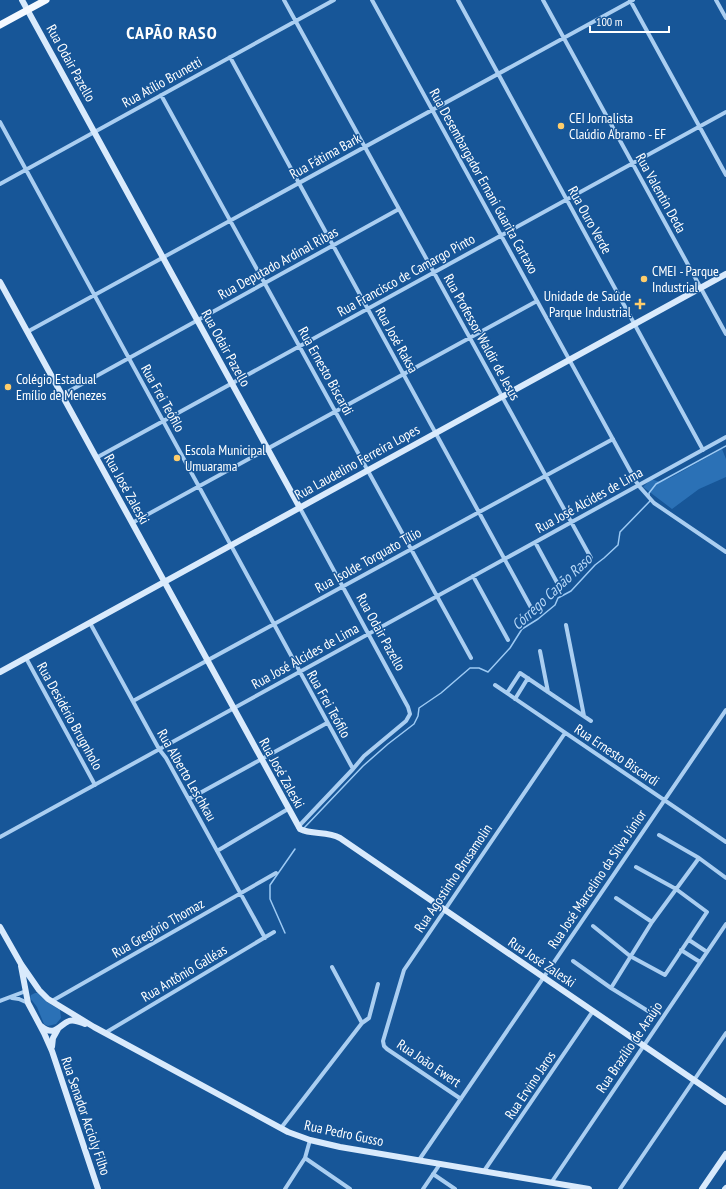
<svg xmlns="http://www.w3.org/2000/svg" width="726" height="1189" font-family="'PT Sans Narrow',sans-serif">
<rect width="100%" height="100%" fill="#175698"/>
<path fill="#2b71b6" d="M722,449L726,459V477L699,489L672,509L643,487L651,479L660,482L672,477Z
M35,993H38L47,1002L60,1010L61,1018L56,1024L48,1026L44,1024L37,1007L30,998L31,995Z"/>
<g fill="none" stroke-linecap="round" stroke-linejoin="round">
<path stroke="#9dcaf4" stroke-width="1.5" d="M649,496V493L656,484L726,446
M304,828L363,766L388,744L414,724L418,716L419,708L441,693L470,668H479L488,672L510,648L522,629L538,619L555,605L558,598L571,591L595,565L604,558L618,545L620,532L650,501V500
M285,933L270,899V885L295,849"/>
<path stroke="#aacef1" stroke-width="4" d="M284,0L591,558
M372,0L638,485L654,503L726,552
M458,0L703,450
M543,0L726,334
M630,0L726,175
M716,0L726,18
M230,57L534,613
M161,95L471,658
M0,122L353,769
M0,184L334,0
M27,332L633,0
M62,395L399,209
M96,458L726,112
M132,523L537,301
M535,542L560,588
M473,576L508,640
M90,623L159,749L166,758L265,938
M566,625L584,716
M540,651L548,692
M26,658L95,785
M495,685L726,842
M507,693L520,673L591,721
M515,699L528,678
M133,701L613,439
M189,799L327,723
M298,827L353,769L364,756L406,721L410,714L408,707L300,508
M659,835L699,858L726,878
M0,837L726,437
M217,851L288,809
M616,898L652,922
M593,926L630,956L665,975L707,912L676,889L636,867
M689,940L707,952
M681,950L700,962
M573,961L611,988L648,1011
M332,967L362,1023
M611,988L652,922L699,858
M12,998L19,999L28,1003
M0,1001L26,991
M52,1001L276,873
M105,1033L274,932
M461,1099L387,1049L384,1046L383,1041L404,970L565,733
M281,1128L362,1023L369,1018L378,984
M305,1158L350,1189
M419,1160L726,710
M484,1171L593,1011
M433,1174L455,1189
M551,1183L726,924
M285,1189L305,1158L310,1140
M423,1189L440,1164
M620,1189L726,1033"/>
<path stroke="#d9eafc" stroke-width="6" d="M22,0L300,508
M0,282L300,829C312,835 327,831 340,838L726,1102
M0,672L726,274
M0,927L21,964L39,990L48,999L94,1027L288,1132L310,1140L340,1147L589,1189
M21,966L28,1003L44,1033L52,1051L98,1189
M41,1026C55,1038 60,1024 69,1021C74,1019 80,1022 85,1024
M52,1047L53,1038L58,1029
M702,1189L726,1154
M725,1189L726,1188"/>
<path stroke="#f5f9ff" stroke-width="7" d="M0,25L46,0"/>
</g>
<g fill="#ffcd6b" stroke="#175698" stroke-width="1.5">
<circle cx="561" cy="126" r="4"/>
<circle cx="644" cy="279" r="4"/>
<path d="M638 298h4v4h4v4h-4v4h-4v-4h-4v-4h4z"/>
<circle cx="8" cy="387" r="4"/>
<circle cx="177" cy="458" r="4"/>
</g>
<g text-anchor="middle" stroke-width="3" stroke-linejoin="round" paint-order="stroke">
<g font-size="14" fill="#fff" stroke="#175698">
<text transform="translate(71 63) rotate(61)" y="5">Rua Odair Pazello</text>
<text transform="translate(162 82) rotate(-29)" y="5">Rua Atílio Brunetti</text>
<text transform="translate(325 156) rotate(-29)" y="5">Rua Fátima Bark</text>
<text transform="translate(484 181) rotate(61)" y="5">Rua Desembargador Ernani Guarita Cartaxo</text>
<text transform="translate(661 193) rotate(61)" y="5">Rua Valentin Deda</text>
<text transform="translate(590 220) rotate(61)" y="5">Rua Ouro Verde</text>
<text transform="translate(278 263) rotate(-29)" y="5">Rua Deputado Ardinal Ribas</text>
<text transform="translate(406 275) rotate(-29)" y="5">Rua Francisco de Camargo Pinto</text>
<text transform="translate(482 337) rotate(61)" y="5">Rua Professor Waldir de Jesus</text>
<text transform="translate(397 340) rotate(61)" y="5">Rua José Raksa</text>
<text transform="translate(226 348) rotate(61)" y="5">Rua Odair Pazello</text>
<text transform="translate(326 371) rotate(61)" y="5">Rua Ernesto Biscardi</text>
<text transform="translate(163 398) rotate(61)" y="5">Rua Frei Teófilo</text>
<text transform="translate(357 462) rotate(-29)" y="5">Rua Laudelino Ferreira Lopes</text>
<text transform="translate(127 489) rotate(61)" y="5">Rua José Zaleski</text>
<text transform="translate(589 500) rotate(-29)" y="5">Rua José Alcides de Lima</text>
<text transform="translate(368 560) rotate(-29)" y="5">Rua Isolde Torquato Tílio</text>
<text transform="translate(381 632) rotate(61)" y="5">Rua Odair Pazello</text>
<text transform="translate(305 656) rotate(-29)" y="5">Rua José Alcides de Lima</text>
<text transform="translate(329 704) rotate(61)" y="5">Rua Frei Teófilo</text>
<text transform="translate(70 716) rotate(61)" y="5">Rua Desidério Brugnholo</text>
<text transform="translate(617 755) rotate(34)" y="5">Rua Ernesto Biscardi</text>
<text transform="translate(282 773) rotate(61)" y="5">Rua José Zaleski</text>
<text transform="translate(187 775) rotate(60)" y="5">Rua Alberto Leschkau</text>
<text transform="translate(453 878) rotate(-56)" y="5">Rua Agostinho Brusamolin</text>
<text transform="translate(597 879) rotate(-56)" y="5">Rua José Marcelino da Silva Júnior</text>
<text transform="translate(158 928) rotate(-30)" y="5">Rua Gregório Thomaz</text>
<text transform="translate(542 962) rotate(34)" y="5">Rua José Zaleski</text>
<text transform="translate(184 973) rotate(-31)" y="5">Rua Antônio Galléas</text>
<text transform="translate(629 1047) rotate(-56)" y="5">Rua Brazílio de Araújo</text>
<text transform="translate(429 1063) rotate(34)" y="5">Rua João Ewert</text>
<text transform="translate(530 1085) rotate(-56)" y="5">Rua Ervino Jaros</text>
<text transform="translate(86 1116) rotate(71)" y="5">Rua Senador Accioly Filho</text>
<text transform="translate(344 1133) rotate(12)" y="5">Rua Pedro Gusso</text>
</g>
<g font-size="14" fill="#fff" stroke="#175698" text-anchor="start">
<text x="569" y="123">CEI Jornalista<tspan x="569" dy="16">Claúdio Abramo - EF</tspan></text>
<text x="652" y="276">CMEI - Parque<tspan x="652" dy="16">Industrial</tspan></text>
<text x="631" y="301" text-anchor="end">Unidade de Saúde<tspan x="631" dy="16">Parque Industrial</tspan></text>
<text x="16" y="384">Colégio Estadual<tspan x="16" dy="16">Emílio de Menezes</tspan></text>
<text x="185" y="455">Escola Municipal<tspan x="185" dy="16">Umuarama</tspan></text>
</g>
<g font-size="15" font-style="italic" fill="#b7d8f8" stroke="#175698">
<text transform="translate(552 592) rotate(-43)" y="5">Córrego Capão Raso</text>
</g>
<g font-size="18" font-weight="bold" letter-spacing="1" fill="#fff" stroke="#175698">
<text x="172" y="39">CAPÃO RASO</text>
</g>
</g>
<path d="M590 26v6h79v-6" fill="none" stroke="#ffffff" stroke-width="2"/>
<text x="596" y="26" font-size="12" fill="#ffffff" stroke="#175698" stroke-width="3" paint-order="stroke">100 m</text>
</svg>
